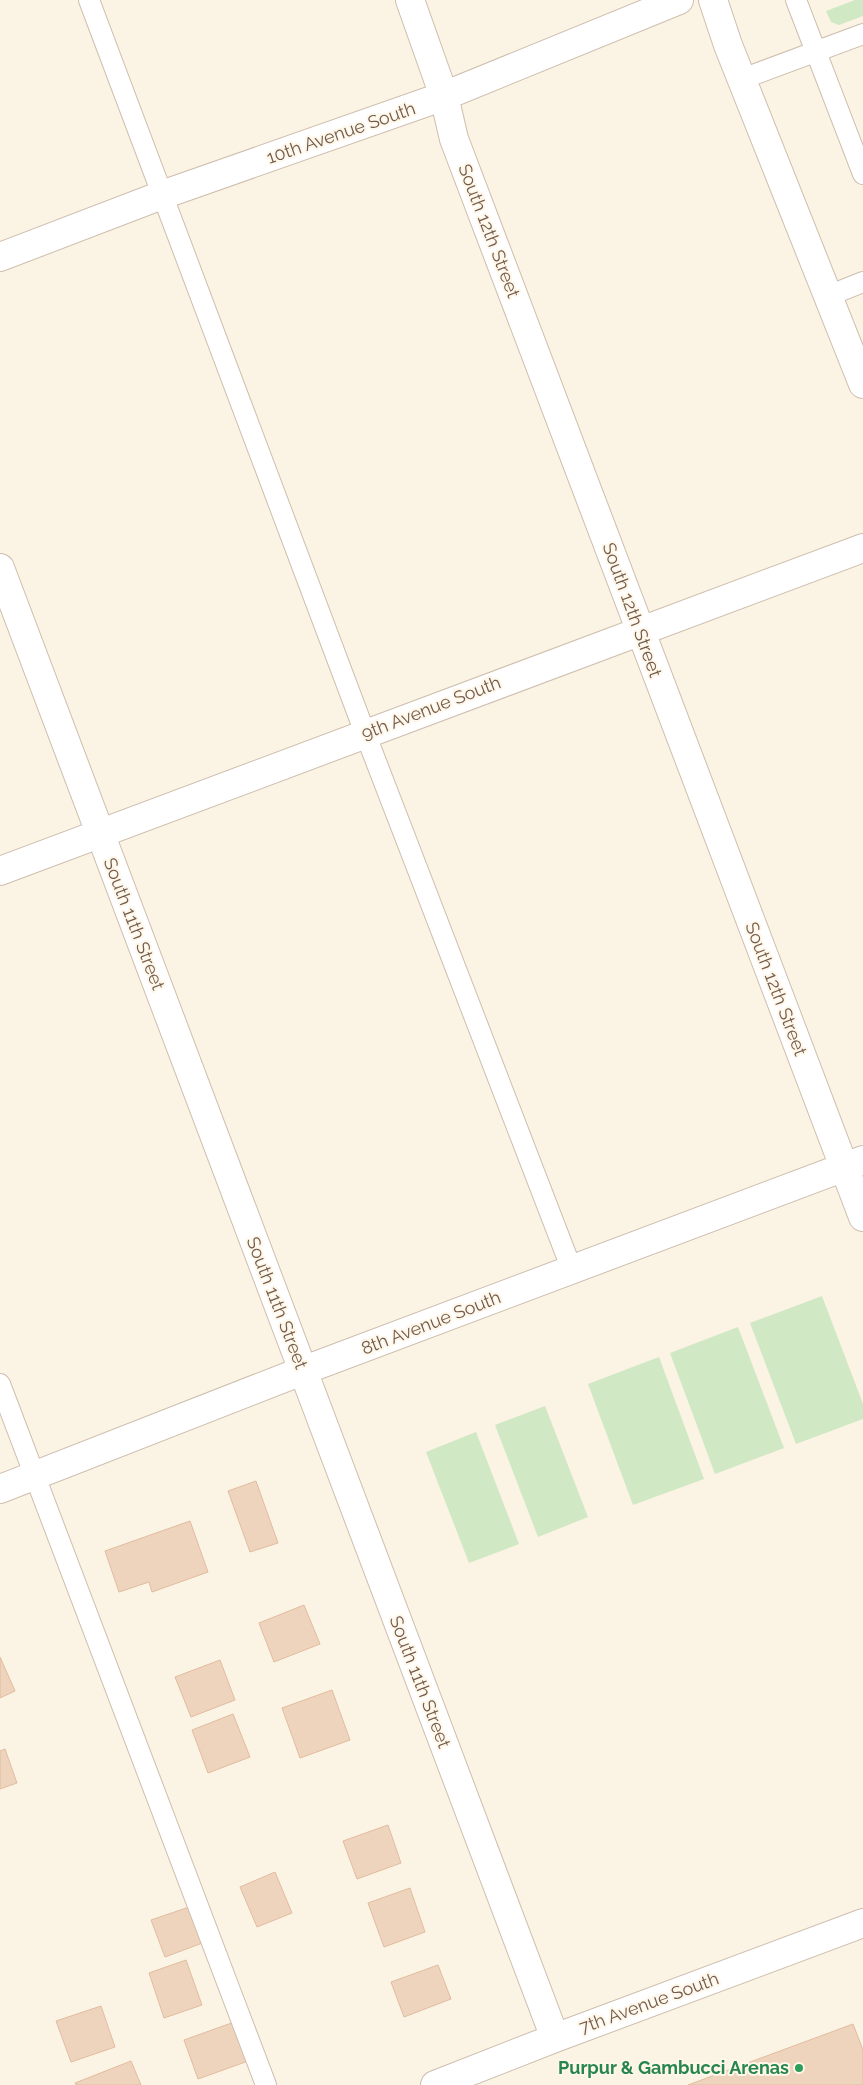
<svg xmlns="http://www.w3.org/2000/svg" width="863" height="2085" font-family="Raleway,sans-serif">
<rect width="100%" height="100%" fill="#fbf3e4"/>
<path fill="#d0e8c3" d="M855,0H863V16L839,25L831,22L826,11Z
M822,1296L863,1404V1419L796,1444L750,1323Z
M738,1327L784,1448L715,1474L670,1353Z
M659,1357L704,1479L633,1505L588,1384Z
M545,1406L588,1517L538,1537L495,1425Z
M476,1432L519,1544L469,1563L426,1452Z"/>
<path fill="#efd4bd" stroke="#e1bc9e" d="M256,1481L278,1543L250,1552L228,1491Z
M190,1521L208,1572L152,1592L149,1582L119,1592L105,1551Z
M304,1605L320,1644L274,1662L259,1623Z
M0,1657L15,1691L0,1698Z
M220,1660L235,1700L191,1717L175,1677Z
M332,1690L350,1740L300,1758L282,1708Z
M233,1714L250,1757L208,1773L192,1730Z
M5,1749L17,1783L0,1789V1751Z
M388,1825L401,1863L357,1879L343,1841Z
M275,1872L292,1913L257,1927L240,1887Z
M410,1888L425,1932L384,1947L368,1903Z
M192,1906L205,1942L165,1957L151,1920Z
M186,1960L202,2005L164,2018L149,1973Z
M438,1965L451,1999L404,2017L391,1982Z
M101,2006L115,2047L71,2062L56,2021Z
M237,2021L251,2060L198,2079L184,2040Z
M853,2024L863,2050V2085H688Z
M131,2061L141,2085H76L75,2083Z"/>
<g fill="none" stroke-linecap="round" stroke-linejoin="round">
<g stroke="#cebeae" stroke-width="22">
<path id="lane" d="M89,0L365,733L572,1270
M796,0L863,174
M742,79L863,34
M828,296L863,282
M0,1384L266,2085"/>
</g>
<g stroke="#cebeae" stroke-width="30">
<path id="street" d="M410,0L444,96L454,139L863,1217
M713,0L728,45L863,384
M0,257L162,195L444,96L679,0
M0,568L555,2038
M0,871L863,548
M0,1489L302,1371L863,1160
M435,2085L555,2038L863,1923"/>
</g>
<use href="#lane" stroke="#fff" stroke-width="20"/>
<use href="#street" stroke="#fff" stroke-width="28"/>
</g>
<circle fill="#2e9e5b" stroke="#fef7ea" stroke-width="2" cx="799" cy="2068" r="5"/>
<g text-anchor="middle" stroke-width="4" stroke-linejoin="round" paint-order="stroke">
<g font-size="18" fill="#725b4b" stroke="#fef7ea">
<text transform="translate(341 133) rotate(-19)" y="6">10th Avenue South</text>
<text transform="translate(489 231) rotate(69)" y="6">South 12th Street</text>
<text transform="translate(632 610) rotate(70)" y="6">South 12th Street</text>
<text transform="translate(431 708) rotate(-21)" y="6">9th Avenue South</text>
<text transform="translate(134 924) rotate(69)" y="6">South 11th Street</text>
<text transform="translate(776 989) rotate(69)" y="6">South 12th Street</text>
<text transform="translate(277 1303) rotate(69)" y="6">South 11th Street</text>
<text transform="translate(431 1323) rotate(-21)" y="6">8th Avenue South</text>
<text transform="translate(420 1682) rotate(69)" y="6">South 11th Street</text>
<text transform="translate(649 2003) rotate(-20)" y="6">7th Avenue South</text>
</g>
<g font-size="18" font-weight="bold" fill="#27864d" stroke="#fef7ea" text-anchor="end">
<text x="789" y="2074">Purpur &amp; Gambucci Arenas</text>
</g>
</g>
</svg>
